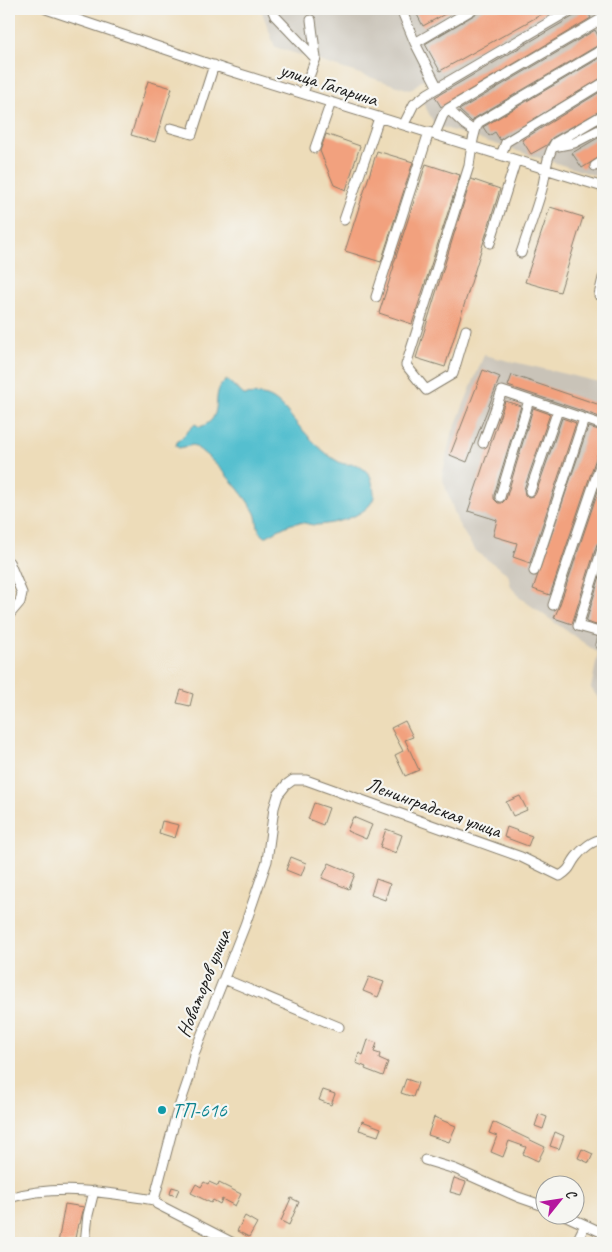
<svg xmlns="http://www.w3.org/2000/svg" width="612" height="1252" font-family="Caveat,sans-serif">
<rect width="100%" height="100%" fill="#f6f6f2"/>
<filter id="ink" filterUnits="userSpaceOnUse"><feTurbulence type="fractalNoise" baseFrequency=".02" numOctaves="2"/><feDisplacementMap in="SourceGraphic" scale="10" xChannelSelector="R" yChannelSelector="G"/><feConvolveMatrix kernelMatrix="1 2 1 2 8 2 1 2 1" color-interpolation-filters="sRGB"/></filter>
<filter id="wash" filterUnits="userSpaceOnUse"><feTurbulence type="fractalNoise" baseFrequency=".0096" numOctaves="4" result="noise"/><feDisplacementMap in="SourceGraphic" scale="20" xChannelSelector="R" yChannelSelector="G"/><feGaussianBlur stdDeviation="1.12" result="paint"/><feColorMatrix in="noise" values="0 0 0 0 0 0 0 0 0 0 0 0 0 0 0 0 0 1.4 0 .05"/><feComposite in="paint" operator="in"/></filter>
<g filter="url(#wash)">
<rect width="100%" height="100%" fill="#eddcb9"/>
<path fill="#c9c3b8" d="M261,9H603V178L435,125L419,95L428,88L431,78L429,75L410,90L275,47Z
M484,355L603,383V705L591,688L598,653L520,598L511,587L508,574L475,551L458,523L442,477L451,436Z"/>
<path fill="#54bfcf" stroke="#386e76" d="M227,380L244,395C252,394 259,394 267,396C281,401 289,415 298,425C310,438 324,454 339,462C346,466 351,463 358,465C362,468 370,473 371,478C372,481 375,494 374,497C369,516 332,525 315,525C308,525 303,521 296,523C285,525 275,532 265,537C255,529 259,523 255,513C244,493 212,457 193,445L179,448L176,446L177,442L195,424L200,427C228,418 207,391 227,380Z"/>
<g id="blocks">
<path fill="#f2a17e" d="M414,9H454L423,26Z
M484,9H551L440,71L425,44Z
M586,9L591,18L441,107L435,97Z
M595,30L602,43L475,118L472,122L460,111L459,110Z
M603,56V77L500,140L495,132L489,136L483,127Z
M148,81L172,88L155,142L131,135Z
M603,90V109L552,138L547,145L531,154L522,140Z
M326,134L360,146L346,190L334,185L320,151Z
M603,135V155L582,168L572,153Z
M377,151L413,162L381,262L345,251Z
M426,164L460,175L412,324L379,313L394,266H393Z
M471,179L500,189L445,367L416,358Z
M550,207L583,217L560,292L525,282Z
M483,370L500,377L467,462L450,455Z
M512,375L603,406V418L508,386Z
M505,401L521,406L494,495V499L498,503H502L506,499L533,408L550,414L524,489L525,495L528,497L534,496L536,493L562,418L576,423L530,563L513,557L517,543L493,536L497,520L468,511Z
M588,427L603,431V451L599,452L597,455L550,595L533,589Z
M603,476V540L599,541L597,544L572,624L554,618L559,607Z
M603,566V627L586,622Z
M181,690L193,694L190,706L177,703Z
M405,721L413,737L405,740L419,770L405,776L395,755L403,751L391,728Z
M520,796L527,810L513,816L506,802Z
M314,803L329,808L323,825L308,819Z
M353,817L372,825L366,839L347,831Z
M162,821L179,825L175,838L159,833Z
M507,827L532,836L528,846L504,837Z
M386,829L402,835L396,853L380,847Z
M291,857L306,863L301,876L286,870Z
M329,863L355,874L349,889L322,878Z
M376,879L390,884L385,900L371,895Z
M369,977L384,982L378,997L363,991Z
M368,1040L377,1043L374,1052L380,1054L379,1058L388,1062L383,1076L365,1069L366,1067L356,1063L359,1053L363,1055Z
M406,1079L418,1083L413,1097L401,1093Z
M323,1090L335,1094L331,1105L319,1100Z
M539,1114L547,1117L543,1129L535,1126Z
M434,1117L456,1126L449,1142L428,1135Z
M362,1121L381,1128L378,1136L359,1130Z
M493,1122L545,1147L538,1161L523,1154L526,1147L509,1141L503,1157L491,1152L497,1136L489,1133Z
M555,1132L564,1136L559,1149L550,1146Z
M582,1149L593,1154L589,1163L578,1158Z
M454,1178L466,1182L461,1195L450,1192Z
M204,1182L208,1184L209,1182L218,1186L219,1183L241,1194L235,1206L222,1199L220,1204L213,1200L211,1203L191,1193L196,1184L201,1187Z
M172,1187L179,1189L176,1196L170,1194Z
M291,1198L299,1202L289,1225L281,1221Z
M65,1204L84,1207L80,1224H78L74,1243H58Z
M245,1216L257,1223L249,1237L237,1231Z"/>
</g>
</g>
<g filter="url(#ink)">
<use href="#blocks" fill-opacity="0" stroke="#847c6a" stroke-width="1"/>
<g fill="none" stroke-linecap="round" stroke-linejoin="round">
<g stroke="#847c6a" stroke-width="11">
<path id="minor" d="M46,9L224,69L603,187
M272,9L275,16L315,58
M401,9L415,43L438,88
M415,43L473,9
M303,93L316,58L311,20
M448,109L464,124L474,131
M404,124L414,104L427,94L572,9
M171,128L192,134L214,65
M435,134L443,115L448,109L603,18
M553,147L574,143L603,128
M315,148L331,102
M501,155L506,142L603,83
M595,166L603,161
M344,220L379,118
M490,243L516,160
M521,253C528,232 536,210 542,189C546,173 546,157 555,143L603,115
M599,295L603,278
M376,297L429,132
M466,330L453,374L426,390L406,365L469,166C471,151 472,137 478,123L603,49
M483,443L502,391L603,425
M530,491L558,410
M500,497L529,400
M603,546L578,626L603,633
M9,562L22,593L20,602L9,615
M534,571L584,419
M553,605L603,457
M601,645L603,637
M224,979L339,1027
M425,1160L455,1169L518,1197L544,1206
M9,1198C56,1184 107,1192 154,1200
M562,1214L603,1233
M85,1243L88,1215L94,1191
M233,1243L157,1204L154,1200L176,1116L189,1078L194,1054L245,925L267,861L274,808L278,795L286,785L293,780H306L521,857L560,876C572,868 569,866 576,857C582,849 593,840 603,839
M576,1243L585,1225"/>
</g>
<use href="#minor" stroke="#fff" stroke-width="9"/>
</g>
</g>
<circle fill="#0f9aa8" stroke="#f6f6f2" stroke-width="2" cx="162" cy="1110" r="5"/>
<g text-anchor="middle" stroke-width="4.5" stroke-linejoin="round" paint-order="stroke">
<g font-size="20" fill="#1c1c1c" stroke="#f6f6f2">
<text transform="translate(329 84) rotate(18)" y="7">улица Гагарина</text>
<text transform="translate(434 807) rotate(20)" y="7">Ленинградская улица</text>
<text transform="translate(203 983) rotate(-68)" y="7">Новаторов улица</text>
</g>
<g font-size="20" fill="#0d838f" stroke="#f6f6f2" text-anchor="start">
<text x="172" y="1117">ТП-616</text>
</g>
</g>
<rect width="612" height="1252" fill="none" stroke="#f6f6f2" stroke-width="30"/>
<g transform="translate(560 1200) rotate(60)"><circle r="24" fill="#f6f6f2" stroke="#9f9f9c"/>
<path d="M0-4L9 19L0 12L-9 19Z" fill="#b5179e"/>
<text y="-8" font-size="14" font-weight="bold" text-anchor="middle" fill="#1c1c1c">С</text>
</g>
</svg>
